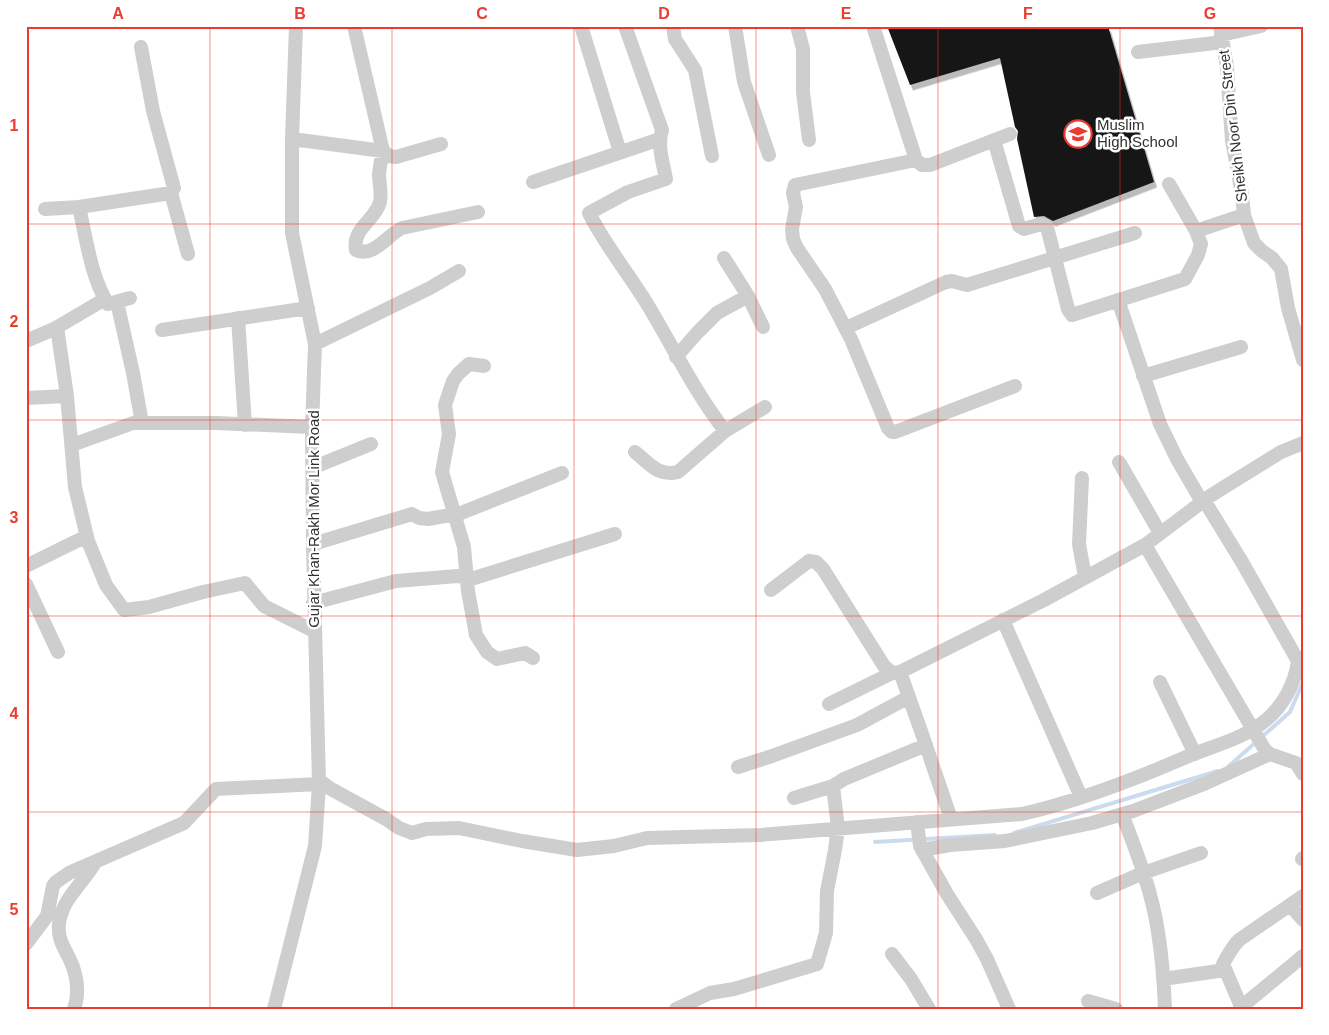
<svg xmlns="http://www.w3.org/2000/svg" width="1329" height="1035" font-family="Helvetica,sans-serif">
<defs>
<filter id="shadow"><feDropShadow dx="3" dy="5.5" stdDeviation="0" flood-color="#0004"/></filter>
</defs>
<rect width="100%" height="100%" fill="#fff"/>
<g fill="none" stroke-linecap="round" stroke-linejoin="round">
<path stroke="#cadbee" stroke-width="4" d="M1229,766L1290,712L1303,682
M1014,833L1218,771
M875,842L995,835"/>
</g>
<path fill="#181818" filter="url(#shadow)" d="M887,26H1108L1154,182L1053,221L1044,216L1034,217L1017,139L1018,131L1015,127L1000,58L910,85Z"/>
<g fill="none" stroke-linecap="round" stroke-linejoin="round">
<path stroke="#cecece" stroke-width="14" d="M354,26L383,151L389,156L396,157L441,144
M581,26L620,152
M625,26L662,130C657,145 663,163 666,179L628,192L589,213C606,247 630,275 649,307C674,349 695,392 725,431
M673,26L675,39L695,70L712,156
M735,26L744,82L769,155
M797,26L803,49V92L809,140
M873,26L916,160L922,165H930L1010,134
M1220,26L1227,67L1232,141L1242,194L1244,215L1254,243L1262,251L1272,258L1281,269L1288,308L1303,360
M1221,35L1261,26
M1138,52L1223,42
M292,139L383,151C381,159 380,167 379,174C379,183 382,194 380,202C375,221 352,228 356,250C374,258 387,235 402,228L478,212
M994,140L1019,226L1024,229L1041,224L1047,227L1068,309L1072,315L1185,279L1198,255L1201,244L1196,231L1244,215
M916,160L795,185L793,193L796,207L792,229L793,239L797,248L825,289L851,339L888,428L892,432H895L1015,386
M533,182L660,139
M1169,184L1196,231
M171,193L188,254
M79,207C86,237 91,278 108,304L130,298
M45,209L79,207L171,193L174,188L153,111L141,47
M724,258L748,296L763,327
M1118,300L1160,424L1177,459L1202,502
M117,302L133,373L142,423
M238,318L245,425
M57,327L67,396L75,487L88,541L106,585L124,610L149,607L203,592L245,583L264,606L314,631
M846,328L946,282L952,281L967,285L1135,233
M162,330L308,308
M26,341L54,329L105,299
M315,344L430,288L459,271
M676,357L697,333L717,313L748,296
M484,366L469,364L458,374L453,381L445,405L449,434L442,472L464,547L468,591L476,635L487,652L497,659L525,653L533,658
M1143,376L1241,347
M26,398L67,396
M72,445L133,423H216L312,427
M635,452C649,463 658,477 678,472L725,431L765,407
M1119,462L1160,533
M312,468L371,444
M1082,478L1079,544L1085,577
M313,544L412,514L419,518L428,519L461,513L562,473
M1145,545L1265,750L1270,754L1296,763L1303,774
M26,566L87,536
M26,584L58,652
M771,590L809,561L816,562L823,569L884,666L892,673
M313,603L396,581L458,576L471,579L615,534
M1003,620L1081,797
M900,672L921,731L951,819
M1160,682L1195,754
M829,704L892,673L900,672L1044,600L1145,545L1210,496L1281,452L1303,443
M738,767L772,756L857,725L909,697
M319,780L331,789L386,819L399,828L412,833L426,829L459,828L522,841L577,850L614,846L647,838L760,835L1022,814C1080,801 1136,779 1191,755C1216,745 1245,738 1266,720C1283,706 1295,684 1298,661L1242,562L1204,500
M794,798L833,786L844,779L926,745
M1122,814C1137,853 1152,891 1158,932C1162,957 1164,983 1165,1009
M917,822L920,846L947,894L976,939L987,959L1009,1009
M922,850L950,845L1005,841L1092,823L1133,811L1204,784L1270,754
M1302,859L1303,858
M1097,893L1143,873L1201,853
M1290,905L1303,920
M26,944L47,916L53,886L56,882L69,873L184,823L216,789L319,784
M892,954L911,979L929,1009
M1163,979L1225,970
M1088,1001L1116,1009
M1240,1008L1303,956
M74,1009C79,995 78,982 73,967C68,952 57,942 59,924C62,898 84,883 96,861
M274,1009L315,846L319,784L313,544L312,427L315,344L292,233V139L296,26
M676,1009L710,993L734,989L817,964L826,933L827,891L835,850L838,828L833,786
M1240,1009V1004L1223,964C1228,955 1232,947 1239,940L1303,896"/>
</g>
<path fill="none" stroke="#ec3b2e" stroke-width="1" stroke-opacity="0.55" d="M210,26V1009M392,26V1009M574,26V1009M756,26V1009M938,26V1009M1120,26V1009M26,224H1303M26,420H1303M26,616H1303M26,812H1303"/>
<defs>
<g id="school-ring" transform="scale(1.4375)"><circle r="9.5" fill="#fff" stroke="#ec3b2e" stroke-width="1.5"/><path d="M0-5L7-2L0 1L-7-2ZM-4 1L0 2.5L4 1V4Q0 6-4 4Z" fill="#ec3b2e"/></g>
</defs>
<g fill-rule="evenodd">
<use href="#school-ring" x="1078" y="134"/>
</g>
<g text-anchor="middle" stroke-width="5" stroke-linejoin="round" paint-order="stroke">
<g font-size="15" fill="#313131" stroke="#fff" text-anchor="start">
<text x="1097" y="130">Muslim<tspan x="1097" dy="17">High School</tspan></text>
</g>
<g font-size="15" fill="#313131" stroke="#fff">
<text transform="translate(1233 126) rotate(-97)" y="5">Sheikh Noor Din Street</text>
<text transform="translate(314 519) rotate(-90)" y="5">Gujar Khan-Rakh Mor Link Road</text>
</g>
</g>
<rect width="1329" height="1035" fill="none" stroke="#ffffff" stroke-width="55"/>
<rect x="28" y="28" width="1274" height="980" fill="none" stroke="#ec3b2e" stroke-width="2"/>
<g font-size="16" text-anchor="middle" font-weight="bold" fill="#ec3b2e">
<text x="118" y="19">A</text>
<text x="300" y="19">B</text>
<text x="482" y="19">C</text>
<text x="664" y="19">D</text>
<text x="846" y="19">E</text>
<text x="1028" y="19">F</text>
<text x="1210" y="19">G</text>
<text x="14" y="131">1</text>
<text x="14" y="327">2</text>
<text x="14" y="523">3</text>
<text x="14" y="719">4</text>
<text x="14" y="915">5</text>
</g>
</svg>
